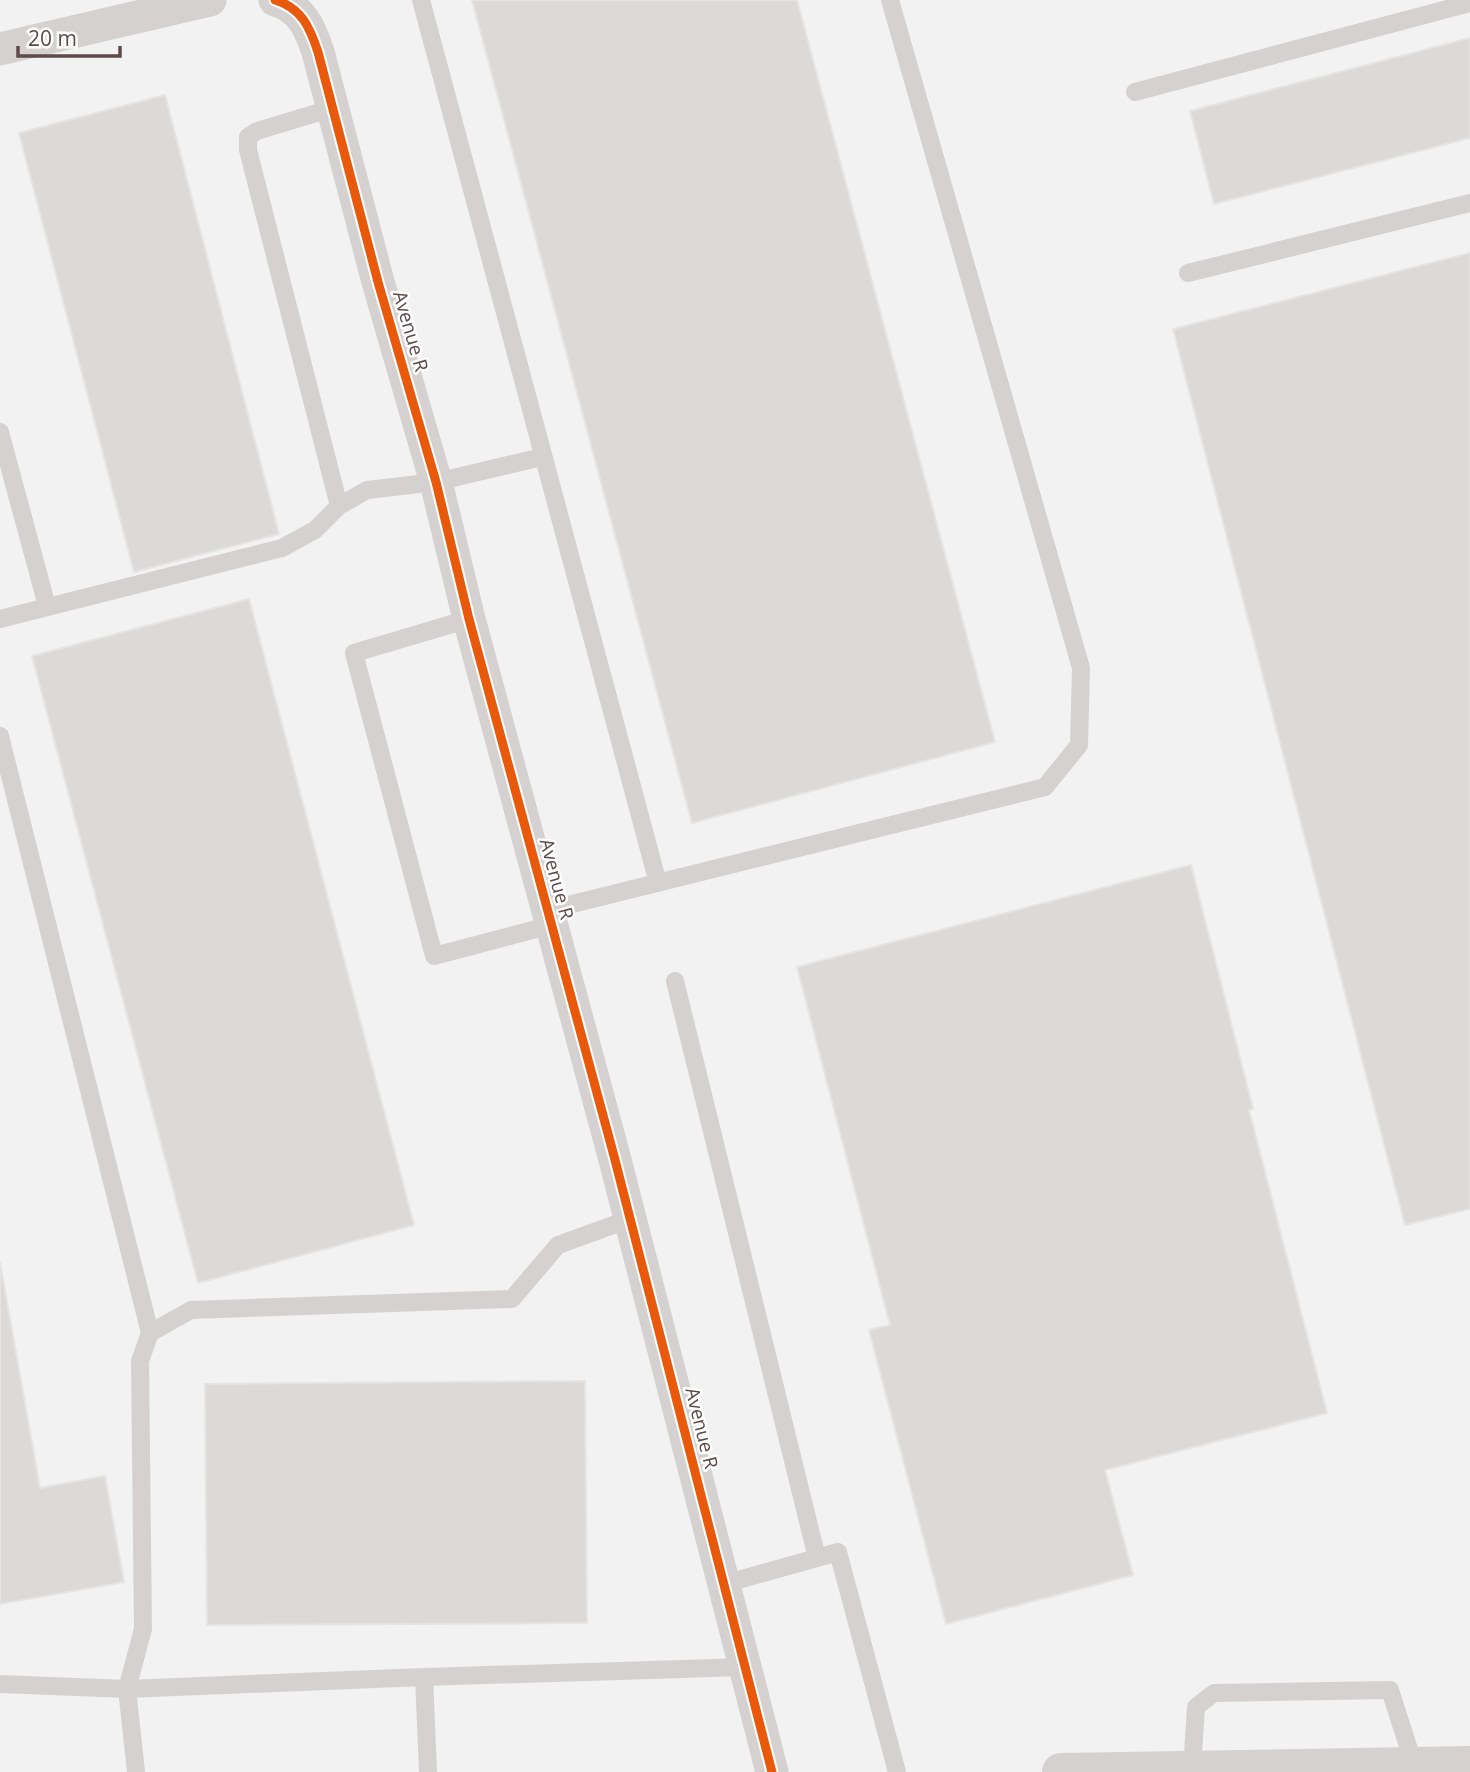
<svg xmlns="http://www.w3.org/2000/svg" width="1470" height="1772" font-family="'Open Sans',sans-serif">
<rect width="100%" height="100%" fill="#f2f2f2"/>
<path fill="#dcdad9" stroke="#e5e4e3" stroke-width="2" d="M472,0H797L995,742L692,823Z
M1470,38V138L1214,204L1190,111Z
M165,95L279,534L134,572L19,133Z
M1470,253V1209L1405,1225L1173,329Z
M249,599L414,1225L198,1283L32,656Z
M1191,865L1253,1109L1249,1110L1327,1413L1105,1470L1133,1575L946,1624L869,1330L890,1325L797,967Z
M0,1262L40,1488L105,1476L124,1582L0,1604Z
M585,1381L587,1623L207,1625L205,1384Z"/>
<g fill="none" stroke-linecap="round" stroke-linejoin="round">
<path stroke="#d5d1d1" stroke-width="18" d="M421,0L658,883
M1135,92L1470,3
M333,108L257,131L248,137V150L339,506
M1188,273L1470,203
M0,432L47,606
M0,619L282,548L315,530L339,506L367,490L436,482L542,457
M469,619L354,653L434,956L552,925
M0,736L150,1333
M548,910L1045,787L1079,745L1081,668L890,0
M675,981L817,1558
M724,1584L838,1552L897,1772
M424,1677L745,1667
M0,1684L127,1689L136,1772
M1192,1769L1196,1707L1214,1693L1390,1690L1414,1765
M428,1772L424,1677L127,1689L143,1629L140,1361L150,1333L191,1310L512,1299L558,1245L630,1219"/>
<path stroke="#d5d1d1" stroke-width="33" d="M275,0C302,8 310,28 318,52L378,282L436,482L469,619L614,1156L772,1772
M0,49L210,0"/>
<path stroke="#d6d1d1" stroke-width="38" d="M1061,1772L1470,1765"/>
<g stroke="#fff" stroke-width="13">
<path id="cycleway" d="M275,0C302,8 310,28 318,52L378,282L436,482L469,619L614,1156L772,1772"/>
</g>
<use href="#cycleway" stroke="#e8590c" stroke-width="9"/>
</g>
<g text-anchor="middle" stroke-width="5" stroke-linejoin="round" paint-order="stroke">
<g font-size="19" fill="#5e4a4a" stroke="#fff">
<text transform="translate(411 331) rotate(74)" y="7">Avenue R</text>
<text transform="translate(557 879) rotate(75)" y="7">Avenue R</text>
<text transform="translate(702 1428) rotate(76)" y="7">Avenue R</text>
</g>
</g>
<path d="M18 46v10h102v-10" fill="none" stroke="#5e4a4a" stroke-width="3.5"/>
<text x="28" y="46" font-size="21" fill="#5e4a4a" stroke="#ffffff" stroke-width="5" paint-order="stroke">20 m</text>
</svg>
